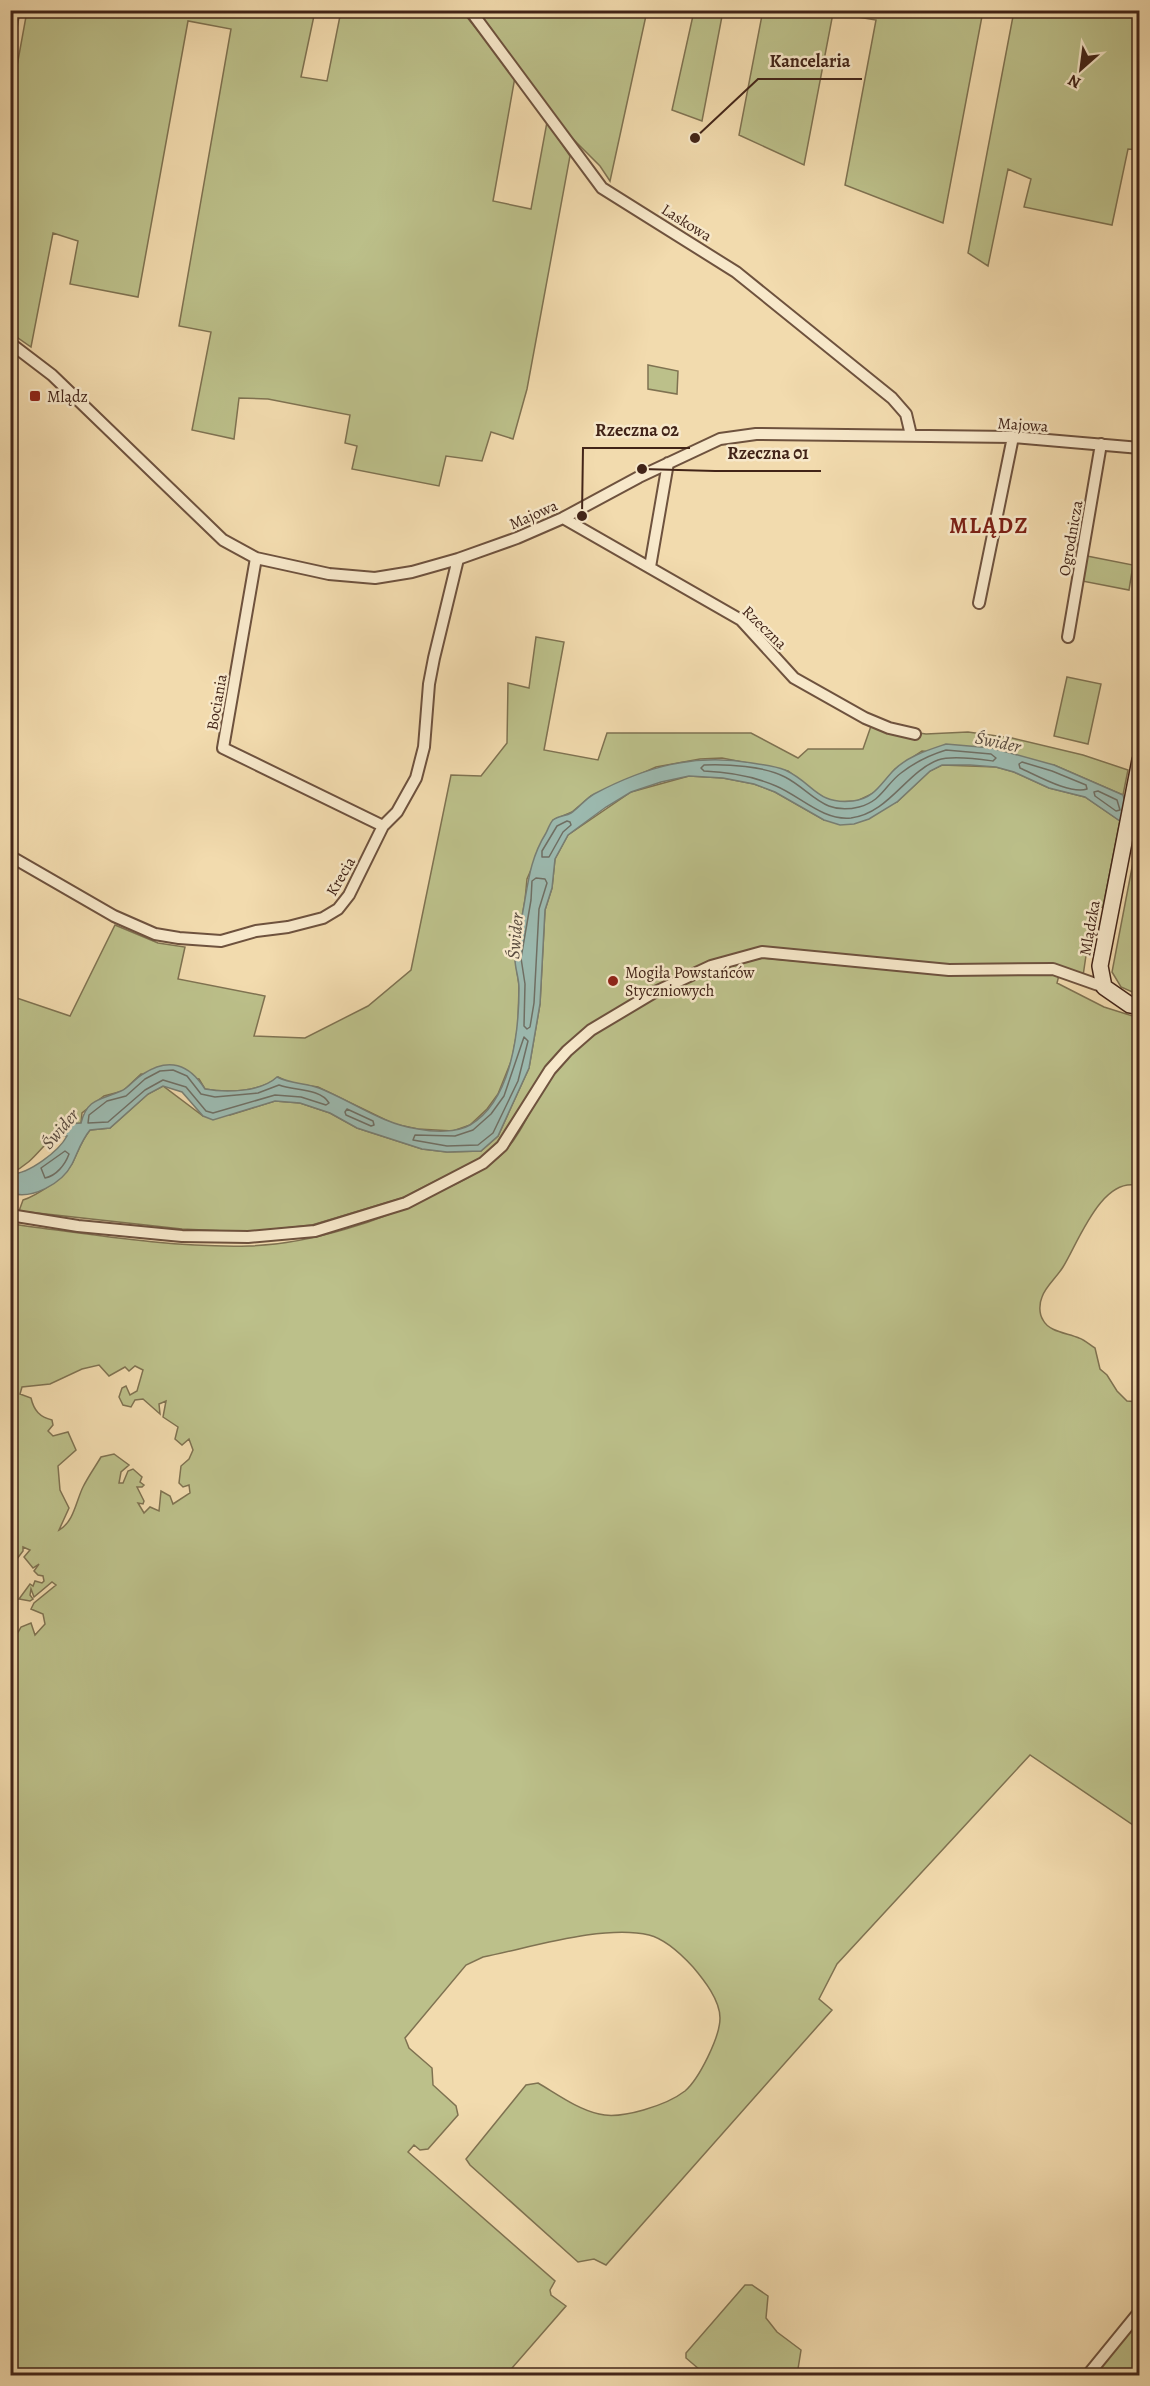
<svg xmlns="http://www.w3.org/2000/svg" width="1150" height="2386" font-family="Alegreya,serif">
<rect width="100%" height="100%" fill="#f2dbae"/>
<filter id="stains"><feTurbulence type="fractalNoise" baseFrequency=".00333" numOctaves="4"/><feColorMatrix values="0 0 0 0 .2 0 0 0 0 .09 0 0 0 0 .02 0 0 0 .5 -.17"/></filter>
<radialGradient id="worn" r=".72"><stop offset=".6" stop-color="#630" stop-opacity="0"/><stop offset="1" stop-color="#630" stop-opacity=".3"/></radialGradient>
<path fill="#bcc08a" stroke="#7f7251" stroke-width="1.5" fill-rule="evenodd" d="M11,10L20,11L11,64L10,11Z
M763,10L983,11L943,223L845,185L876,20L833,13L804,165L739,135Z
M27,11H315L301,77L327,81L341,11H462L515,77L493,201L531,209L547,122L570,156L527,389L513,439L491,432L482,461L446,456L439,486L352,469L357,446L345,443L350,415L268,399L239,398L234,439L192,430L211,332L179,326L231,29L188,21L138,297L70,284L78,241L53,233L31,347L11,333V99Z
M476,11H647L610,181L600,166L561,127Z
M694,11H723L702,121L672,110Z
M1014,11H1139V150L1128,149L1112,225L1024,207L1031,179L1008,169L988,266L968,253Z
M648,365L678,371L677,394L648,389Z
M1087,556L1133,565L1129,590L1082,581Z
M536,637L564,642L544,750L598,760L607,733H751L798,758L808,749H863L871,726L926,734L968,732L1012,738L1083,755L1128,770L1123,795L1054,765L922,751L895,769L876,792L857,801L835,802L821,797L788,771L722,758L700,759L656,767L591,796L572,812L553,820L527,879L525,900L515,958L519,985L518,1026L512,1059L498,1094L487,1109L470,1125L453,1131L418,1129L394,1124L318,1087L290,1083L278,1077C261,1092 226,1093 205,1089L199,1079L141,1074L123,1091L104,1096L82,1113L81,1123C45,1130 43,1159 11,1173V996L70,1016L115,925L158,943L185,947L178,979L265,996L254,1036L305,1038L368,1006L411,970L451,775L481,776L507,743L508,683L529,688Z
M1067,677L1101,684L1088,744L1054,736Z
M942,765L996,767L1014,772L1049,788L1085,797L1120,821L1103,907L1093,908L1083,976L949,966L761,948L708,962L563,1047L546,1066L499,1142L481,1158L402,1198L312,1225L247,1232L182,1229L19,1211L23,1200C36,1196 65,1177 72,1164C78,1152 81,1141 90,1130L110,1128L148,1094L163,1086L203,1116L230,1115L275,1101L300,1103L330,1113L357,1128L422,1149L447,1152L481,1151L498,1136L529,1068L540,1004L545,910L552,888L555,859L568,835L631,792L689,776L723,778L754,784L775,792L824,820L897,802L930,771Z
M1139,831L1140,995H1139L1121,987L1112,972Z
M762,958L950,975L1054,973L1059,975L1057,983L1104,1007L1139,1018V1186C1102,1175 1078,1243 1063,1267C1057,1277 1045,1287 1042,1297C1039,1304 1039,1314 1043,1320C1049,1332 1068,1333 1079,1338C1085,1340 1090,1345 1095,1348L1100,1369L1107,1375L1117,1391L1127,1401L1139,1402V1829L1030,1755L837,1964L819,1999L832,2010L606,2265L594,2259L578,2262L470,2165L466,2159L526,2085L538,2083C557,2094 577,2109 599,2114C621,2120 667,2105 685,2091C699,2079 720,2037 720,2018C720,2000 704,1980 693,1967C682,1955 665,1939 649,1935C604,1924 529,1948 483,1957L466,1965L405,2038L409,2048L432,2068L433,2085L456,2106L458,2115L428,2149L420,2150L414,2145L408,2152L555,2281L550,2290L551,2295L566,2306L506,2375H11V1636H16L21,1627L31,1623L35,1635L45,1624L43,1614L31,1609L34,1603L56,1585L52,1582L34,1597L31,1589L30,1595L33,1599L30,1601L19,1599L30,1584L33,1586L35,1581L42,1583L44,1581L43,1576L38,1575L34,1571L39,1564L33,1568L24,1557L30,1550L23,1547V1551L17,1559L11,1558V1224C89,1234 170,1248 249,1246C311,1244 381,1221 435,1194C459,1182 485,1172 504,1152C526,1129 535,1095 554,1071C585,1034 667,985 714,970C729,965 746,962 762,958ZM99,1365L109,1376L125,1367L129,1371L135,1366L143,1370L137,1391L130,1395L126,1386L122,1388L119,1397L123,1405L131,1407L135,1400L143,1399L160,1414L159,1404L166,1401L163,1417L178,1427L175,1439L182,1445L189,1439L193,1450L189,1459L181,1466L179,1483L183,1487L189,1485L190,1493L173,1504L170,1496L161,1491L159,1511L150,1507L144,1513L138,1503L143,1504L144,1501L137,1487H142L144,1485L140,1482L142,1477L133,1469L128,1471L123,1483H119L121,1472L129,1465L114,1454L101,1457C95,1467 88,1477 83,1487C76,1501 74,1522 59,1530L69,1508L60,1490L58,1466L76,1450L68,1432L53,1436L48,1431L53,1425L52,1420C40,1417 34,1411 31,1398L20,1394L22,1387L50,1384L82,1369Z
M745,2285H752L768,2296L766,2318L777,2332L801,2350L798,2369L806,2375H706L686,2358V2353Z
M1139,2320V2375H1094Z"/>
<path fill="#9cbab0" stroke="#787e73" stroke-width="1.5" d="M946,744L992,748L1054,765L1123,795L1126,806L1137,811L1139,809V826L1129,820L1120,821L1085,797L1049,788L1014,772L996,767L970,765H942L930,771L897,802L869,819L854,824L840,825L824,820L775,792L754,784L723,778L689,776L661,782L631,792L606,807L568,835L555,859L552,888L545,910L540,1004L529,1068L498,1136L481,1151L447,1152L422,1149L357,1128L330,1113L300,1103L275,1101L213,1120L203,1116L182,1092L163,1086L148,1094L110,1128L90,1130C81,1141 78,1152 72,1164C62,1184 31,1200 11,1193V1174C29,1174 59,1151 67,1136H63L64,1126L68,1124L81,1123C87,1098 101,1100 121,1091C129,1088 135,1078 143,1074C169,1057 189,1064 205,1089C226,1093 261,1092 277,1077C291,1084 306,1083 319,1088C352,1101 382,1124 418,1129C434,1132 456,1133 470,1125C512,1100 519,1031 519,988C519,978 515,969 515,959C514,947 519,933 521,921C528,888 528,862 546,833C548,829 550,823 553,820C558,816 566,816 571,813C579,808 585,799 594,794C645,767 694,753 752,763C764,765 775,766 785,770C814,783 816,805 853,801C874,799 881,783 894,770C908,756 928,750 946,744Z"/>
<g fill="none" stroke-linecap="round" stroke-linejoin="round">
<path stroke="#6f6f64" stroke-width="1.5" d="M946,750L991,754L996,758L993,761C979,759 952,755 938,760C906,772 889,813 851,818C823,821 800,796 776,786C753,776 729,772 704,771L701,768L704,765C726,764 765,766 785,777C812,791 823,816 859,807C882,801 885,785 901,773C915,762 930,755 946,750Z
M1022,762L1052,771L1086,785L1087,789C1071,795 1036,775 1020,768L1019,764Z
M1098,791L1117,800L1120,810L1116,811L1095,796L1094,792Z
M567,821L570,822L571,825L563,832L549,857H542V851L557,826Z
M536,878L545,879L547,883L539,909L534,1003L530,1027L527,1029L524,1026L525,984L521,958L531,900L532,881Z
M524,1037L528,1041L518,1081L493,1133L478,1145L447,1146L413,1140L415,1135L455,1136L473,1130L491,1114L504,1096Z
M173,1070L187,1076L201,1094L215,1097L258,1093L279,1085C294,1091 320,1088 329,1103L326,1105L301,1097L275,1095L213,1113L206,1111L186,1087L163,1080L145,1090L108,1122L88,1123L89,1115L107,1101L126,1096L145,1079L160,1071Z
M347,1109L373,1121L374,1125L371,1126L346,1115L345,1112Z
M65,1151L69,1154C65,1165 56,1176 45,1178L41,1168Z"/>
<g stroke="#6e523e" stroke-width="14">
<path id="street" d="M470,10L602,188L736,272L892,398L906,414L911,435
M10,343L52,375L223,540L256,558L329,574L375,578L412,572L458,559L517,538L563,518L639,477L720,439L756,434L1013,437L1140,448
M563,518L741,620L794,678L865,718L889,728L915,734
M256,558L223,748L383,826
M650,567L668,463
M979,603L1013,437
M1068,637L1101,444
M10,856L114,916L155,934L179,938L221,941L256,931L288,927L323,918L338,909L349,895L383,826L397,812L416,778L424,747L429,684L434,658L458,559
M10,1215L78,1226L182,1236L248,1237L315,1231L406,1203L483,1163L502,1146L550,1070L567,1051L591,1030L653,993L711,966L762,952L949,970L1053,969L1104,987
M1087,2376L1140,2311"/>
</g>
<g stroke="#422418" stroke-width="18">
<path id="secondary" d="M1140,760L1100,966L1104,987L1130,1005L1140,1007"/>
</g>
<use href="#street" stroke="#f7e8ca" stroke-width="10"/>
<use href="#secondary" stroke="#f7e8ca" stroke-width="15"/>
</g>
<g fill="#8f2418" stroke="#f7e8ca" stroke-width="2">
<rect x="29" y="390" width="12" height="12" rx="3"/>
<circle cx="613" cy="981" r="6"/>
</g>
<g text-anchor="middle" stroke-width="5" stroke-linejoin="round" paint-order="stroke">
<g font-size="16" fill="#422418" stroke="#f7e8ca">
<text transform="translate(687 222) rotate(32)" y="6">Laskowa</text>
<text transform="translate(1023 424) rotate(4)" y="6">Majowa</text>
<text transform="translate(533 514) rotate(-24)" y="6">Majowa</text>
<text transform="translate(1070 538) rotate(-80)" y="6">Ogrodnicza</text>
<text transform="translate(765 627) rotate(44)" y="6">Rzeczna</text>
<text transform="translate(216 702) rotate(-80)" y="6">Bociania</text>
<text transform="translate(340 876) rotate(-60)" y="6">Krecia</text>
<text transform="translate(1089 928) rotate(-80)" y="6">Mlądzka</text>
</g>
<g font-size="16" fill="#422418" stroke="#f7e8ca" text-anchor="start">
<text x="47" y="402">Mlądz</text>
<text x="625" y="978">Mogiła Powstańców<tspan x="625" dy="18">Styczniowych</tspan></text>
</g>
<g font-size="18" font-style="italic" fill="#584a3e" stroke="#f7e8ca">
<text transform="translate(998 742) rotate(12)" y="6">Świder</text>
<text transform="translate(515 936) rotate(-85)" y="6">Świder</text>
<text transform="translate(60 1129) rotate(-49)" y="6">Świder</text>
</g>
<g font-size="22" font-weight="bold" letter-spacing="1.5" fill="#7a1f14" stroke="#f7e8ca">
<text x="989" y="533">MLĄDZ</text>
</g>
</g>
<path fill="none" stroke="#422418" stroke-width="2" d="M695 138L758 79H862M582 516L583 448H690M642 469L715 471H821"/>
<g fill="#422418" stroke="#f7e8ca" stroke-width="2">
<circle cx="695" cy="138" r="6"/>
<circle cx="582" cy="516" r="6"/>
<circle cx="642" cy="469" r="6"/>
</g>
<g font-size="18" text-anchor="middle" font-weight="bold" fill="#422418" stroke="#f7e8ca" stroke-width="5" stroke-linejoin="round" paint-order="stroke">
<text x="810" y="67">Kancelaria</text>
<text x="637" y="436">Rzeczna 02</text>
<text x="768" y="459">Rzeczna 01</text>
</g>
<rect width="1150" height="2386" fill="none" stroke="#f2dbae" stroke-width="36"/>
<rect x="12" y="12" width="1126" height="2362" fill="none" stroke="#422418" stroke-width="3"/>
<rect x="18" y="18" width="1114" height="2350" fill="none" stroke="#422418" stroke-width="1.5"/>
<g transform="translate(1081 69) rotate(208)" stroke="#f7e8ca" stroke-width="4.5" paint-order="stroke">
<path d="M0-4.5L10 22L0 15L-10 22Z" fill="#422418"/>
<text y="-9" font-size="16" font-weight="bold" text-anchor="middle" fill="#422418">N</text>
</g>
<rect width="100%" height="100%" filter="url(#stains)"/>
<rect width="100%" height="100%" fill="url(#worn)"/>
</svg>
